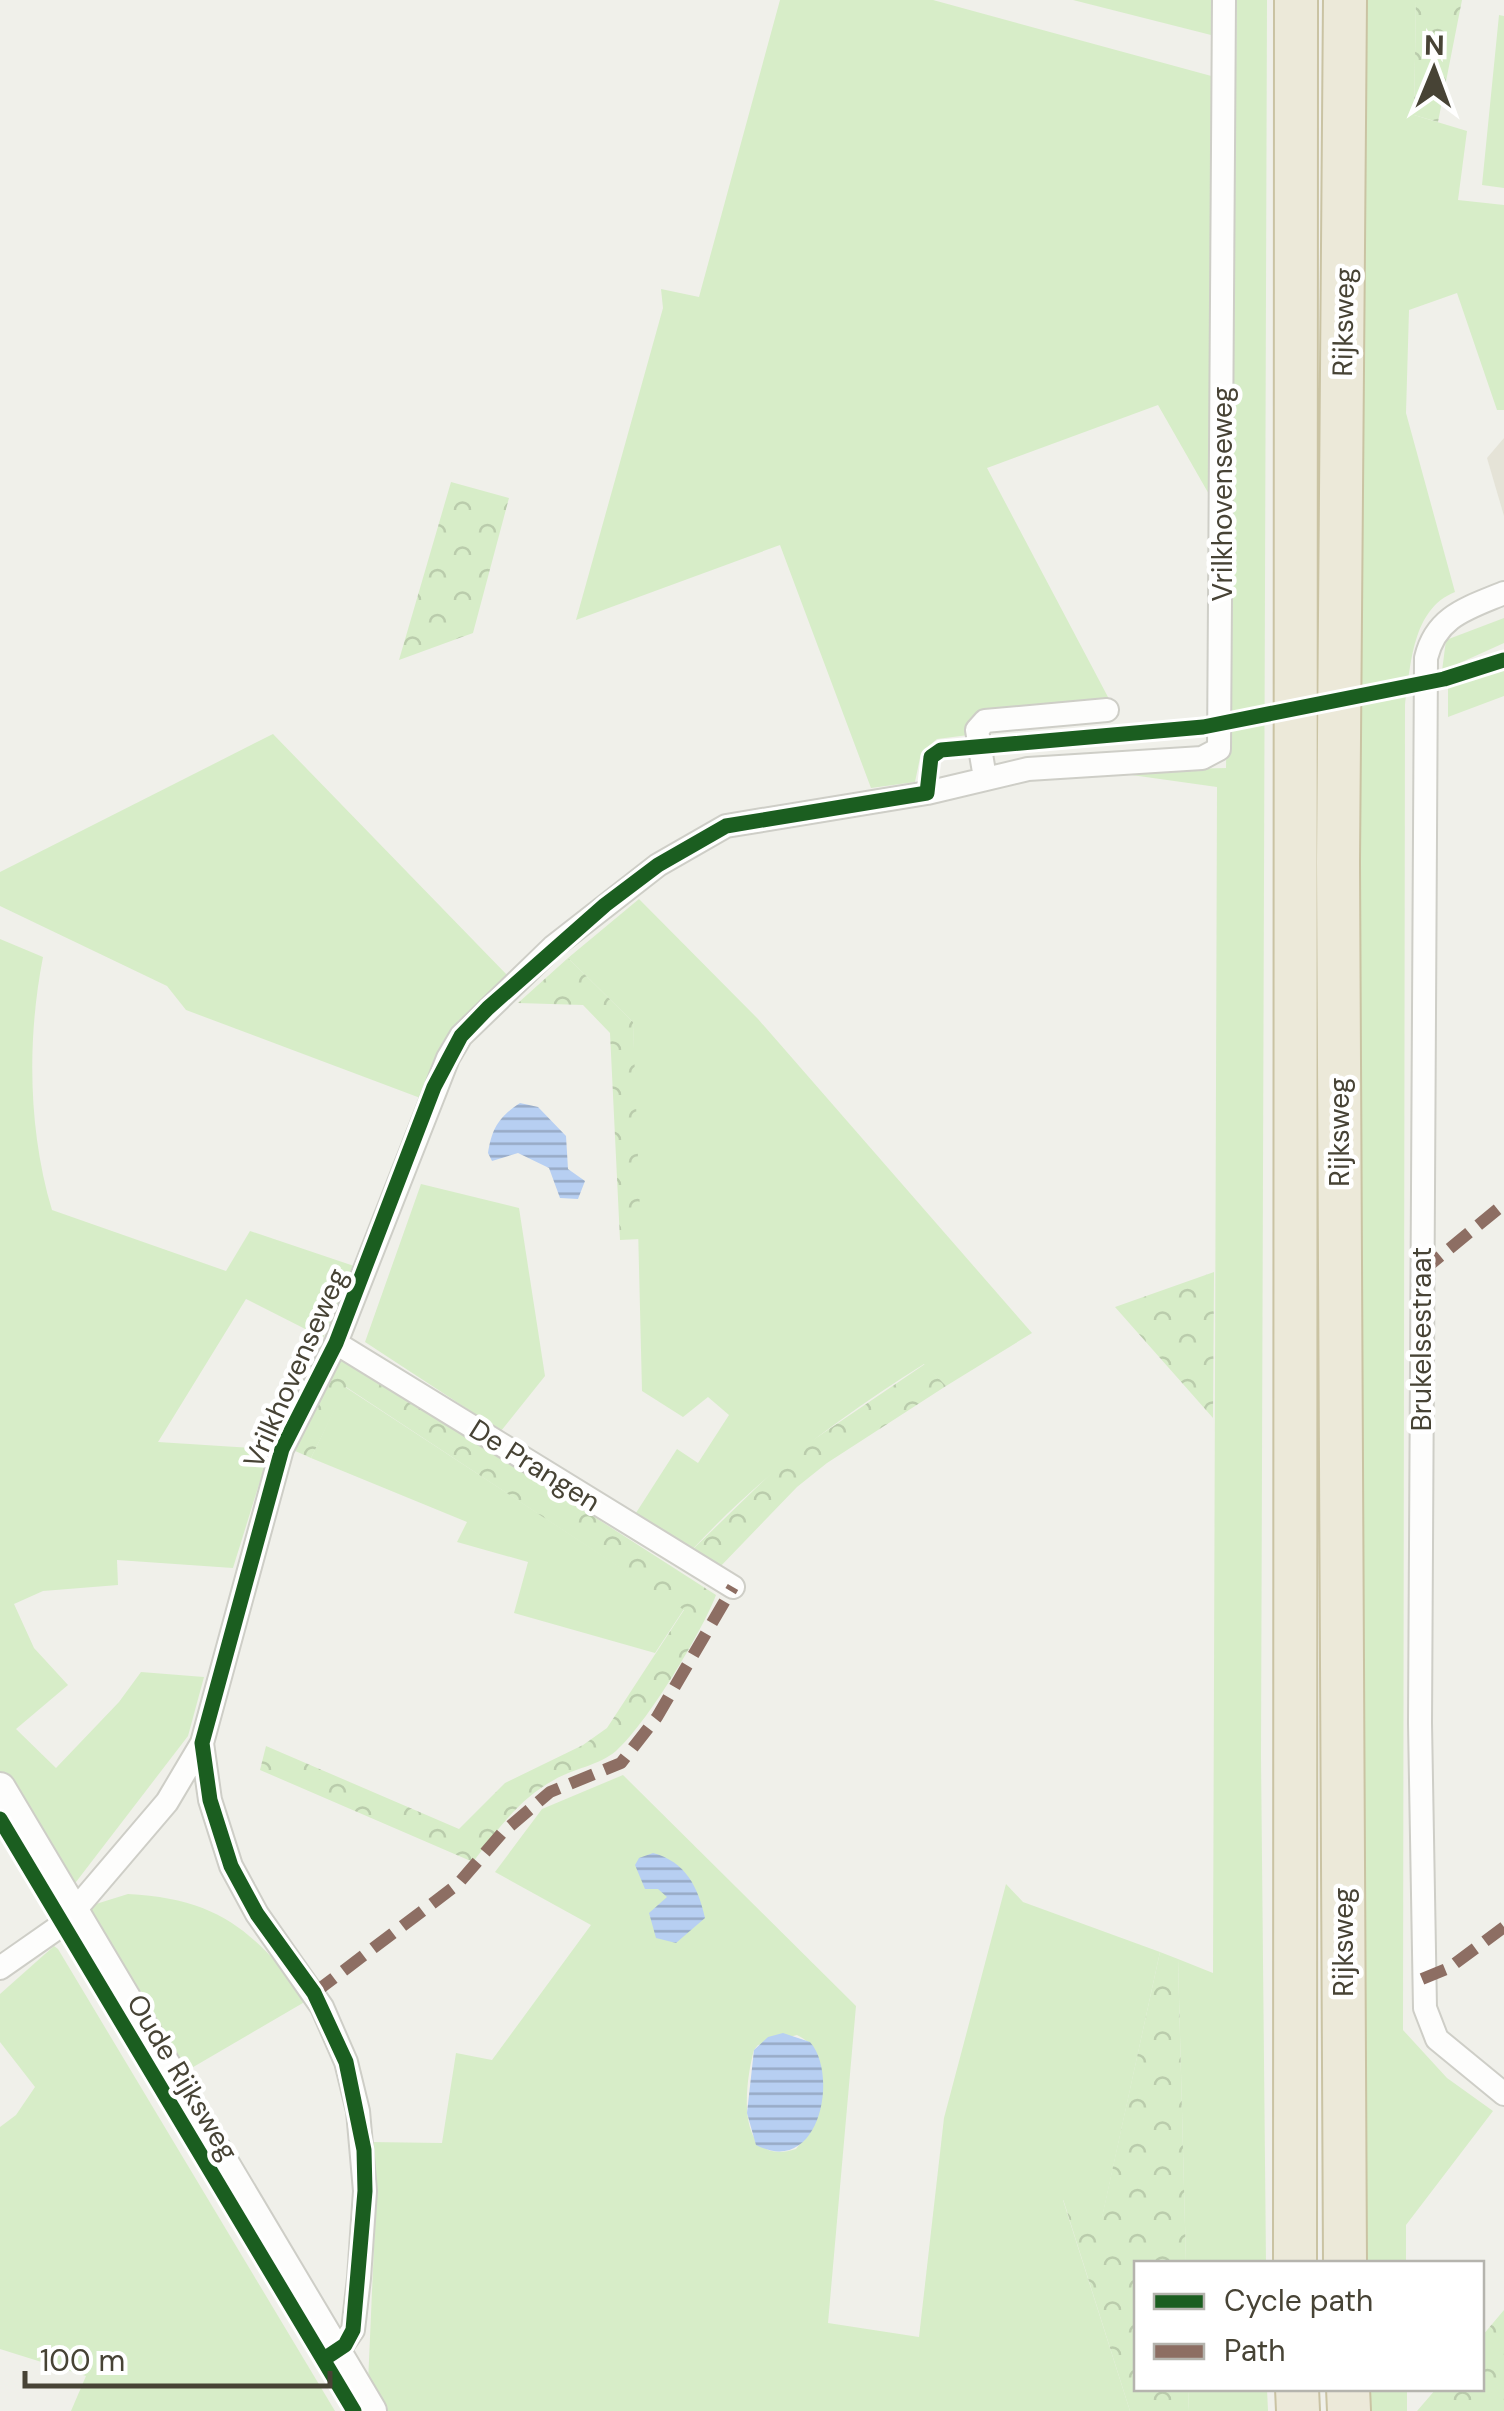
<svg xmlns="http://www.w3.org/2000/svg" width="1504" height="2411" font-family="'DM Sans',sans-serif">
<defs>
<pattern id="forest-crowns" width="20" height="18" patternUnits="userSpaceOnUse" patternTransform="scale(2.5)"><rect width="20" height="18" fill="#d7edc8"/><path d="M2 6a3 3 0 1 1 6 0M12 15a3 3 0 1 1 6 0" fill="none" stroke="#baccac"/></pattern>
<pattern id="water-rules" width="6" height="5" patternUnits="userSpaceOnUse" patternTransform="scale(2.5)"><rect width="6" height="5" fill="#b7cff2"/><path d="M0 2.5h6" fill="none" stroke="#97aac5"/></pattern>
</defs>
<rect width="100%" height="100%" fill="#f0f0ea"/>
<path fill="#e5e3d7" d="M1504,438V516L1487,458Z"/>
<path fill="#d7edc8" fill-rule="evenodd" d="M780,0H933L1215,77L1210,496L1158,405L987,468L1118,716L937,739L921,753L915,782L871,788L780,545L576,620L663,308L661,289L699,297Z
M1073,0H1215V36Z
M1237,0H1267L1261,1757L1266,2263H1186L1178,1959L1213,1973L1217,787L1103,771L1226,768Z
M1361,0H1416L1414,115L1467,131L1458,200L1504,205V410H1497L1457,293L1409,310L1406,413L1455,592C1412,609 1411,665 1405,705L1403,2030L1447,2078L1493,2111L1406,2225V2264L1361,2263Z
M1499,15L1504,16V188L1482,185Z
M1504,618V643L1442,671L1446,640Z
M1504,666V696L1448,717V686Z
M273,734L509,977L458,1021L423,1099L186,1010L167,986L0,906V872Z
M639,899L758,1019L1032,1333L946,1386L924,1364C837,1419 760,1476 690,1552L634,1516L677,1449L698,1463L729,1415L708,1397L683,1417L642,1391L633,1022L568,958Z
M0,939L43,957C27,1039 28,1129 52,1210L226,1271L250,1231L354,1266L323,1338L246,1299L158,1442L270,1449L233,1568L117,1560L118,1585L43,1591L14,1604L34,1648L68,1685L16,1729L56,1768L119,1702L141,1672L204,1677L188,1736L76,1882H67L0,1772Z
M421,1184L519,1208L545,1376L501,1431L365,1342Z
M345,1387L684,1609L655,1653L514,1613L528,1562L457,1542L467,1522L311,1458Z
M623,1775L856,2006L828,2323L919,2337L944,2118L1006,1884L1023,1902L1160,1952L1102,2218L1063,2200L1130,2411H384L368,2383L375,2223L369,2142L442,2143L456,2053L492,2060L591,1925L495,1872L542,1809ZM797,2035C826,2048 826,2096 815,2123C811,2132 802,2141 796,2149C735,2168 744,2087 754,2050L758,2045Z
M128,1894C220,1899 253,1931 308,2000L183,2073L83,1908Z
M54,1946L58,1949L335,2411H71L86,2376L0,2349V2127L16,2115L35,2087L0,2042V1994Z
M1188,2389H1267L1268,2411H1189Z
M1363,2389H1407V2411H1363Z"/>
<path fill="url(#forest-crowns)" d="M1416,0H1462L1438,122L1414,115Z
M451,482L509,498L473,633L399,660Z
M568,958L633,1022L641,1239L620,1240L610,1033L583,1005L518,1003Z
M1214,1272L1213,1418L1115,1307Z
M339,1353L716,1595C702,1632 646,1725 616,1751C598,1766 574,1768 554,1780C519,1799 497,1830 473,1862L260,1770L266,1746L459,1829L505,1783L583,1745L607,1728L684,1610L346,1387L311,1458L293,1450Z
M925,1364L946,1386L827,1463L797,1487L717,1570L690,1552L788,1457Z
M1160,1952L1178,1959L1186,2263L1136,2264V2388L1188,2389L1189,2411H1130L1063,2199L1102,2217Z
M1504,2310V2411H1417L1436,2389L1482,2388V2336Z"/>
<path fill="url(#water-rules)" d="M520,1103L538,1107L566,1136L568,1169L585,1181L578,1199L560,1198L549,1168L518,1153L492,1161L488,1153C492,1128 499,1117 520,1103Z
M653,1853C686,1862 698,1887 705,1918L676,1943L656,1938L649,1913L667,1897L658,1889H645L635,1865L639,1858Z
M783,2033L810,2042C839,2074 820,2178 756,2145L747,2113L754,2050L768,2037Z"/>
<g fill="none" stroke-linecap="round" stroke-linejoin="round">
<g stroke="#cecec7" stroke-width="26">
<path id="minor" d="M1504,593C1468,608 1436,616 1426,658L1420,1723L1425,2008L1437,2039L1504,2094
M985,778L977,730L985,721L1107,710
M336,1343L733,1587
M0,1968L63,1924L167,1802L202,1743
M338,2351L353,2330L359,2278L365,2191L358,2111L346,2062L322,2007L257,1914L231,1866L210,1800L202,1743L282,1449L336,1343L448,1058L461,1036L553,947L658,865L726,826L927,793L1028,769L1202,758L1219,749L1224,0"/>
</g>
<g stroke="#cecec7" stroke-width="34">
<path id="tertiary" d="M0,1788L371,2411"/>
</g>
<g stroke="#cac3a3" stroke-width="46">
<path id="motorway" d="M1295,2264L1296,0
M1345,2264L1338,862L1345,0
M1297,2388L1298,2411
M1348,2388L1349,2411"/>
</g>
<use href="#minor" stroke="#fdfdfc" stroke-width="22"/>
<use href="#tertiary" stroke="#fdfdfc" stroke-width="30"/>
<use href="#motorway" stroke="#ece9d9" stroke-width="42"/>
<path stroke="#8d6e63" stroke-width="12" stroke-dasharray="25 12" stroke-linecap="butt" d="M1421,1272L1504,1204
M1422,1979L1449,1968L1504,1927
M314,1993L458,1884L502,1833L550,1792L621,1763L657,1717L733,1587"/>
<g stroke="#fff" stroke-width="21">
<path id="cycleway" d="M0,1819L354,2411
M324,2359L345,2345L353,2330L365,2191L364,2150L346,2062L314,1993L257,1914L231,1866L210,1800L202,1743L282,1449L336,1343L434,1087L461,1036L488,1008L605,905L658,865L726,826L927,793L931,757L941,750L1203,727L1444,679L1504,660"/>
</g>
<use href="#cycleway" stroke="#1b5e20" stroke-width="15"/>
</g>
<g text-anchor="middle" stroke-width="9" stroke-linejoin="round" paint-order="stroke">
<g font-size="28" fill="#474335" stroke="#fff">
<text transform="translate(1343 322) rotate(-89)" y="10">Rijksweg</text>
<text transform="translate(1222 494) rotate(-90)" y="10">Vrilkhovenseweg</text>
<text transform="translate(1339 1132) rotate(-90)" y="10">Rijksweg</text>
<text transform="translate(1421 1339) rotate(-90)" y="10">Brukelsestraat</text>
<text transform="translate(295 1368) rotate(-66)" y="10">Vrilkhovenseweg</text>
<text transform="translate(535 1465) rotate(32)" y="10">De Prangen</text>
<text transform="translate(1343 1942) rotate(-90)" y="10">Rijksweg</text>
<text transform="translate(183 2077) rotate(59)" y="10">Oude Rijksweg</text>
</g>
</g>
<rect x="1134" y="2261" width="350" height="130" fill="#ffffff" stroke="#b5b4ae" stroke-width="2.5"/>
<rect x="1154" y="2294" width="50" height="15" fill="#1b5e20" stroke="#b5b4ae" stroke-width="2.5"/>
<text x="1224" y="2311" font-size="30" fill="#474335">Cycle path</text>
<rect x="1154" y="2344" width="50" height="15" fill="#8d6e63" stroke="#b5b4ae" stroke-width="2.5"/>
<text x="1224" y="2361" font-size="30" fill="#474335">Path</text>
<g transform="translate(1434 70) rotate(1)" stroke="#ffffff" stroke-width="8" paint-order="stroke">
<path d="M0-8L18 38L0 25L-18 38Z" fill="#474335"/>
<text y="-15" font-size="28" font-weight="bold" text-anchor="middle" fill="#474335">N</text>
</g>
<path d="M25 2371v15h305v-15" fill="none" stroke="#474335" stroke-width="5"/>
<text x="40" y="2371" font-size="30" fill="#474335" stroke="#ffffff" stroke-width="8" paint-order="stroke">100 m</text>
</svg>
